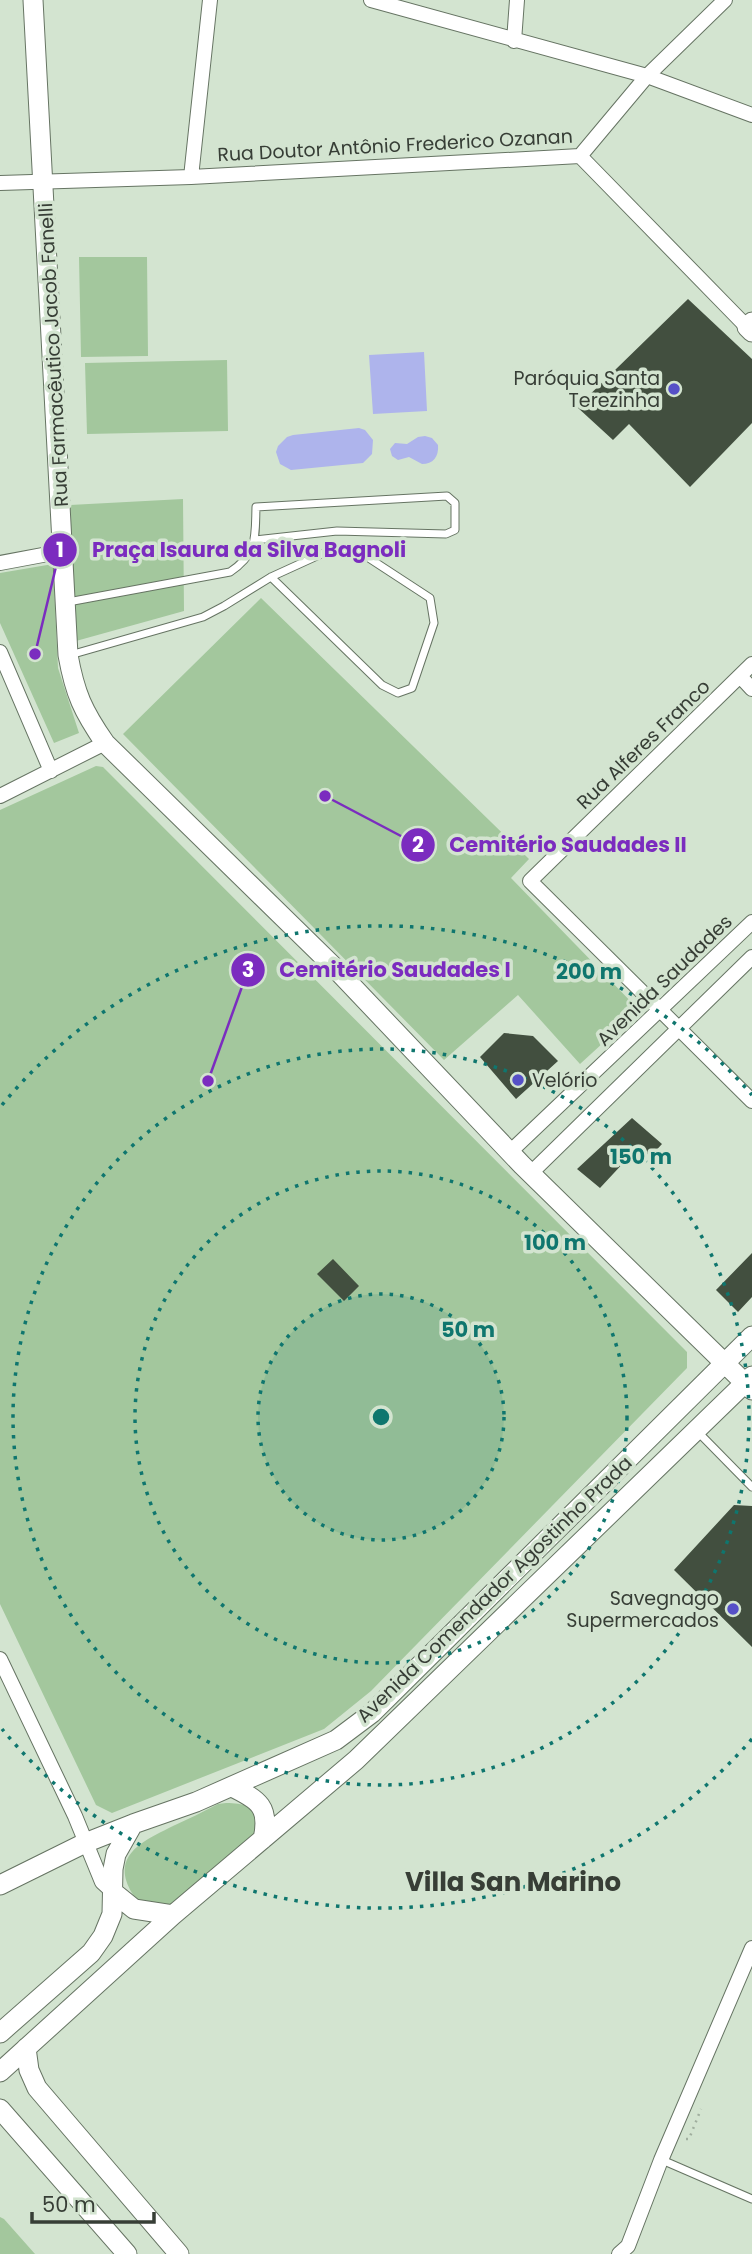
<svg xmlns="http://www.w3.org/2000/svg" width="752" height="2254" font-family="Poppins,sans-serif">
<rect width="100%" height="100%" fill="#d3e4d0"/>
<path fill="#a3c79d" d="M79,257H147L148,356L81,357Z
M227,360L228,431L87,434L85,363Z
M183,499L184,611L76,641L70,505Z
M53,564L58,668L79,733L54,743L0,623V573Z
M261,598L529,859L511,878L639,1010L580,1064L518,995L444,1060L123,734Z
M96,766L103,767L687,1352V1368L371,1691L324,1729L112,1813L96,1805L0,1604V810Z
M226,1803C249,1803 259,1809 256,1834L170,1907C155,1908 140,1907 132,1893C109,1855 145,1840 173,1826C188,1819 203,1812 218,1804Z
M0,2217L4,2219L35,2254H0Z"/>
<path fill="#aeb4ec" d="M424,352L427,411L373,414L369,355Z
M359,428L365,430L373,440L372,454L363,463L291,470L280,464L276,452L278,446L287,437L293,435Z
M425,436L432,438L438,445C439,457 433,464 422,464L409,457L398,460L392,456L390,449L395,443L407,444L418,437Z"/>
<path fill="#424f3f" d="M688,299L752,359V423L690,487L629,424L613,440L577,407Z
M504,1033L533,1036L558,1061L516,1099L480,1057Z
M632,1118L662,1144L650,1157L640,1145L600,1188L577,1169Z
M752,1253V1297L738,1312L716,1290Z
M333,1259L359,1286L344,1301L317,1274Z
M734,1505L752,1506V1647L674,1570Z"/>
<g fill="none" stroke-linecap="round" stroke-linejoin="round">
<g stroke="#667463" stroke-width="9">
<path id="lane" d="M68,602L230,572C258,553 255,538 256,507L447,496L455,503V530L446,534L337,531L255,540
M70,655L203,617L224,606L271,577L328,551L355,549L430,598L434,623L412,688L398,693L382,685L271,577
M696,1430L752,1487
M662,2160L752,2199"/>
</g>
<g stroke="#667463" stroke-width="16">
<path id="street" d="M371,0L647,76L752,115
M514,41L517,0
M580,156L747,327
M191,177L210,0
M0,183L191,177L580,156L647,76L725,0
M0,563L64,551
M0,652L51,771
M752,664L530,881L752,1101
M740,676L752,689
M0,796L105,743
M510,1152L752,922
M531,1173L752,957
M0,1659L75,1816L102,1882L113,1892
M619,2254L628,2246L661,2160L752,1948"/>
</g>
<g stroke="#667463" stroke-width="21">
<path id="secondary" d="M33,0L68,655C75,694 83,711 105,743L333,966L522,1165L752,1390
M752,322L747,327L752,332
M232,1787C259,1800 270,1807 263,1839
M0,1885L85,1843L133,1824
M113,1892L134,1909L173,1915
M0,2033L91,1953L103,1936L112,1914L113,1869L116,1854L133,1824L196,1802L336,1740L372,1713L752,1336
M26,2048L29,2070L37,2088L179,2254
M0,2072L173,1915L356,1760L752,1376
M0,2109L127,2254"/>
</g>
<path stroke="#a0ae9e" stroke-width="2.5" stroke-dasharray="2 5" stroke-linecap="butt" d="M686,2139H689L701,2109"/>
<use href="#lane" stroke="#fff" stroke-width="7"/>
<use href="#street" stroke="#fff" stroke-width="14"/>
<use href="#secondary" stroke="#fff" stroke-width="19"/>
</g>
<circle cx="381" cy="1417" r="123" fill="#0f766e" fill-opacity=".12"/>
<g fill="none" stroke="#0f766e" stroke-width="3.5" stroke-dasharray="3.5 7">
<circle cx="381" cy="1417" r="123"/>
<circle cx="381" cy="1417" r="246"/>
<circle cx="381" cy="1417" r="368"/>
<path d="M752 1739A491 491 0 0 1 2 1729M2 1105A491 491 0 0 1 752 1095"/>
</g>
<g fill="#5650c7" stroke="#d3e4d0" stroke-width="2.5">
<circle cx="674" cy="389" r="7"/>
<circle cx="518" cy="1080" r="7"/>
<circle cx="733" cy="1609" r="7"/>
</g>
<g text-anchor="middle" stroke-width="7" stroke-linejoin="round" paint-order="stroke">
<g font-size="19" fill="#373e36" stroke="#d3e4d0">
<text transform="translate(395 145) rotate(-3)" y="7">Rua Doutor Antônio Frederico Ozanan</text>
<text transform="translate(53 355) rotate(-93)" y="7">Rua Farmacêutico Jacob Fanelli</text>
<text transform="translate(643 744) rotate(-44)" y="7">Rua Alferes Franco</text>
<text transform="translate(664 980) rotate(-44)" y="7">Avenida Saudades</text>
<text transform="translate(494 1589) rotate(-44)" y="7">Avenida Comendador Agostinho Prada</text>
</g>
<g font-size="19" fill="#373e36" stroke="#d3e4d0" text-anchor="end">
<text x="660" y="385">Paróquia Santa<tspan x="660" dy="22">Terezinha</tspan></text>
<text x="532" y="1087" text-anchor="start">Velório</text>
<text x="719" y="1605">Savegnago<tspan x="719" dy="22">Supermercados</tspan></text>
</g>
<g font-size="26" font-weight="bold" fill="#373e36" stroke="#d3e4d0">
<text x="513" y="1891">Villa San Marino</text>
</g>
</g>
<circle cx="381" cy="1417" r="10" fill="#0f766e" stroke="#d3e4d0" stroke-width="3.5"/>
<g font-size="21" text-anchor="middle" font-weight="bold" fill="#0f766e" stroke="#d3e4d0" stroke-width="7" stroke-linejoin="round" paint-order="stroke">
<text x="589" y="979">200 m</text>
<text x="641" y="1164">150 m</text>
<text x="555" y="1250">100 m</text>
<text x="468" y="1337">50 m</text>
</g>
<path fill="none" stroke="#7b2cbf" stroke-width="2.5" d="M35 654L60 550M325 796L418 845M208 1081L248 970"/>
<g fill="#7b2cbf" stroke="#d3e4d0" stroke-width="2.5">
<circle cx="35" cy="654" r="7"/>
<circle cx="325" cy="796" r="7"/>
<circle cx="208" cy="1081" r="7"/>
<circle cx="60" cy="550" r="18"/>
<circle cx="418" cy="845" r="18"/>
<circle cx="248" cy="970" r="18"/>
</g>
<g font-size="21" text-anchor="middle" font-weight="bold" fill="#fff">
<text x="60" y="557">1</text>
<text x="418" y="852">2</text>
<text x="248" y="977">3</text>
</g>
<g font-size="21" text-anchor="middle" font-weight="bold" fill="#7b2cbf" stroke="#d3e4d0" stroke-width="7" stroke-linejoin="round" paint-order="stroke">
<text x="249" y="557">Praça Isaura da Silva Bagnoli</text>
<text x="568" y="852">Cemitério Saudades II</text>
<text x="395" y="977">Cemitério Saudades I</text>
</g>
<path d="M32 2212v10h122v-10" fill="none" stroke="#373e36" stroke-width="3.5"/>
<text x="42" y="2212" font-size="21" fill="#373e36" stroke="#d3e4d0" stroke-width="5" paint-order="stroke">50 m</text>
</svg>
